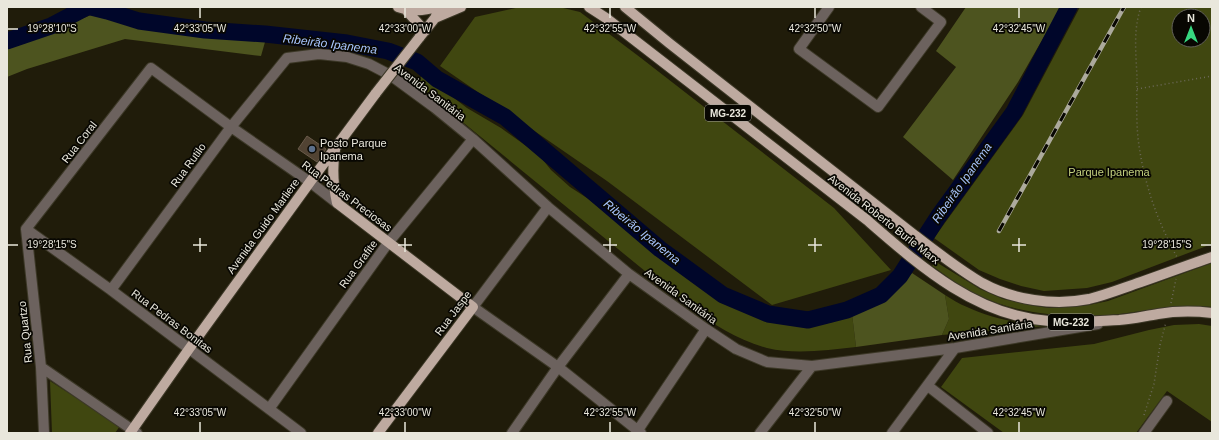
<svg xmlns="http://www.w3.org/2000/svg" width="1219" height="440" font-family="Helvetica,sans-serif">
<rect width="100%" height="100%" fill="#201c0a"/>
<path fill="#404710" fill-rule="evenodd" d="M520,7H559L580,12L641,58L834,208L891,270L772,305L607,181L440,66L475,17Z
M1080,7H1212V244L1112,282L1087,288L1044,291L1021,286L1000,279L979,270L934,238L1023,115ZM1179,16H1203V40H1179Z
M423,74L467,108L501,128L539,155L551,170L570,187L587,198L688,279L708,293L737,306L765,318L793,324L813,326L833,322L852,314L856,347C827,350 796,355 767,348C738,340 713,324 689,307L416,84Z
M936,262L980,289L1003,299L1035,306L1049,308L1089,305L1108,301L1212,263V307C1176,303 1145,312 1109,315C1068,318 1016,314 978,295C962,288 947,276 932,266Z
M945,295C952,299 959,304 967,307C992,319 1018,323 1045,326L942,335L949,319Z
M1199,324L1212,326V422L1167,391L1136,433H1004L941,387L962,358L1094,344L1149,330L1174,325Z
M50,381L120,426L115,433H52Z"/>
<path fill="#4d541f" d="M966,7H1061L1018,82L953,180L903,137L956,67L936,51Z
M91,15L265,42L261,56L125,39L27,69L7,77V49Z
M912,273L945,295L949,319L942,335L856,347L852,314L889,297Z"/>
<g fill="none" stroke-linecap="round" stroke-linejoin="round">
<path stroke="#00062a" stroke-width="17" d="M91,7L107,11L139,21L205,30L265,34L347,43L388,51L417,62L437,79L505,117L660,249L723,295L768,314L808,320L847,310L881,295L900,276L938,217L1014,112L1069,7
M7,41L51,26L87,7"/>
</g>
<path fill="#514333" stroke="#6a5b4b" d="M307,136L326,149L317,162L298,149Z"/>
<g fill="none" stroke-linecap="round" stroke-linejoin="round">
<g stroke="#3c3827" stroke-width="12">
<path id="minor" d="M829,7L799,49L878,107L941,22L921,7
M548,207L473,307L558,367L641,433
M26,229L151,68L231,127L310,182L337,203
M26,229L111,290L301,433
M26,229L41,367L44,433
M111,290L231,127L287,58L319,54L347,57L369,64L390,75L435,108L473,139L548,207L629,274L706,329L736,349L767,362L812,366L955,348L1098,324
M41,367L137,433
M928,386L988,433
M269,409L388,243L473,139
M512,433L558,367L629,274
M636,433L706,329
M760,433L812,366
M892,433L955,348
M1144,433L1167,401"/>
</g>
<g stroke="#3c3827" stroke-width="12">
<path id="major" d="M398,7C412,12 423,11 437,7
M589,7L606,18L867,220C920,266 976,316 1049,321C1072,323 1096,321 1119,320C1132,319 1145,316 1158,314C1176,311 1194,311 1212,313
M625,7L669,43L913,234C935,251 958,269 982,283C1013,300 1054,306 1089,299C1106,295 1123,288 1141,282C1164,274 1188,265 1212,257
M406,10L425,31
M435,18L461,7
M419,38L435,18L441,7
M335,150C332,168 333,185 337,203L473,307L378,433
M130,433L189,349L310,182L376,93"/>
</g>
<path stroke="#6d6a5b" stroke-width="1.5" stroke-dasharray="1 3" stroke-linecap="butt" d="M1141,7C1133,29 1136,54 1137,77C1137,97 1136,118 1138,138C1143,181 1157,221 1178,259
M1137,89L1212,76
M1171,303L1176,279
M1144,415L1154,384L1160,345L1166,322"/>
<use href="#minor" stroke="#6c625e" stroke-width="10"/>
<use href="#major" stroke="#beaaa0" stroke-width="10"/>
<g stroke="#acaa9d" stroke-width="4.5">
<path id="rail" d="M999,231L1124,7"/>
</g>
<use href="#rail" stroke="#080702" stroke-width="3" stroke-dasharray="9" stroke-linecap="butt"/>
<g stroke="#3c3827" stroke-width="12" stroke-linecap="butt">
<path id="major-bridge" d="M376,93L419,38"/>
</g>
<use href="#major-bridge" stroke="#beaaa0" stroke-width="10"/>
</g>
<path fill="none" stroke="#e9e7dc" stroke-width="1.5" d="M200,8V18M405,8V18M610,8V18M815,8V18M1019,8V18M8,29H18M200,238V252M405,238V252M610,238V252M815,238V252M1019,238V252M8,245H18M193,245H207M398,245H412M603,245H617M808,245H822M1012,245H1026M1201,245H1211M200,422V432M405,422V432M610,422V432M815,422V432M1019,422V432"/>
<circle fill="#5c6f8a" stroke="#080702" stroke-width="1.5" cx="312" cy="149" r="4"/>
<g text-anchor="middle" stroke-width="3.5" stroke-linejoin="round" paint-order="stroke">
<g fill="#080702" stroke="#a6a49b" stroke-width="1">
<rect x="705" y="105" width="46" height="16" rx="3"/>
<rect x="1048" y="314" width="46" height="16" rx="3"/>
</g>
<g font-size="10" font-weight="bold" fill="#e9e7dc">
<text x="728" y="117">MG-232</text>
<text x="1071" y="326">MG-232</text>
</g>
<g font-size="11" fill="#e9e7dc" stroke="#080702">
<text transform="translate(430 92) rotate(37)" y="4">Avenida Sanitária</text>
<text transform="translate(79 142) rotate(-52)" y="4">Rua Coral</text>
<text transform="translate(188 165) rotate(-54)" y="4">Rua Rutilo</text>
<text transform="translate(347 196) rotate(37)" y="4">Rua Pedras Preciosas</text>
<text transform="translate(884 219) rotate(38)" y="4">Avenida Roberto Burle Marx</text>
<text transform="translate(263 226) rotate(-54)" y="4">Avenida Guido Marliere</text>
<text transform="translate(358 264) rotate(-54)" y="4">Rua Grafite</text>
<text transform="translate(681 296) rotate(36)" y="4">Avenida Sanitária</text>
<text transform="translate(453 313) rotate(-53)" y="4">Rua Jaspe</text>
<text transform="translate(172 321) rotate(37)" y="4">Rua Pedras Bonitas</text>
<text transform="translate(990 330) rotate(-9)" y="4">Avenida Sanitária</text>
<text transform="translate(25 332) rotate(-96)" y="4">Rua Quartzo</text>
</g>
<g font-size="11" fill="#e9e7dc" stroke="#080702" text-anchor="start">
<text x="320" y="147">Posto Parque<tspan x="320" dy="13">Ipanema</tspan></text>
</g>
<g font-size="11" fill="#c4d17f" stroke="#080702">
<text x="1109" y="176">Parque Ipanema</text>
</g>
<g font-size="12" font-style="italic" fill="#a7c4fc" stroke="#080702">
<text transform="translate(330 44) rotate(7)" y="4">Ribeirão Ipanema</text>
<text transform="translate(962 183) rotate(-55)" y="4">Ribeirão Ipanema</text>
<text transform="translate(642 232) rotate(39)" y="4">Ribeirão Ipanema</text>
</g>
</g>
<g font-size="10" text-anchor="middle" fill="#e9e7dc" stroke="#080702" stroke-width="3.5" stroke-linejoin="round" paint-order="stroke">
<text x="200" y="32">42°33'05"W</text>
<text x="405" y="32">42°33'00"W</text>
<text x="610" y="32">42°32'55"W</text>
<text x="815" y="32">42°32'50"W</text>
<text x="1019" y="32">42°32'45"W</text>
<text x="52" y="32">19°28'10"S</text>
<text x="52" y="248">19°28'15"S</text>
<text x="1167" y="248">19°28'15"S</text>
<text x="200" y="416">42°33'05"W</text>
<text x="405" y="416">42°33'00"W</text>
<text x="610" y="416">42°32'55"W</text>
<text x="815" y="416">42°32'50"W</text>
<text x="1019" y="416">42°32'45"W</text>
</g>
<rect width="1219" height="440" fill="none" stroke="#e9e7dc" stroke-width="16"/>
<g transform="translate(1191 28)"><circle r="19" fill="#080702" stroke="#626159"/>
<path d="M0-3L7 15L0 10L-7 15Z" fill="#37d880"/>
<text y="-6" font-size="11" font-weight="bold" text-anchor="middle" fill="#e9e7dc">N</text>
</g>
</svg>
